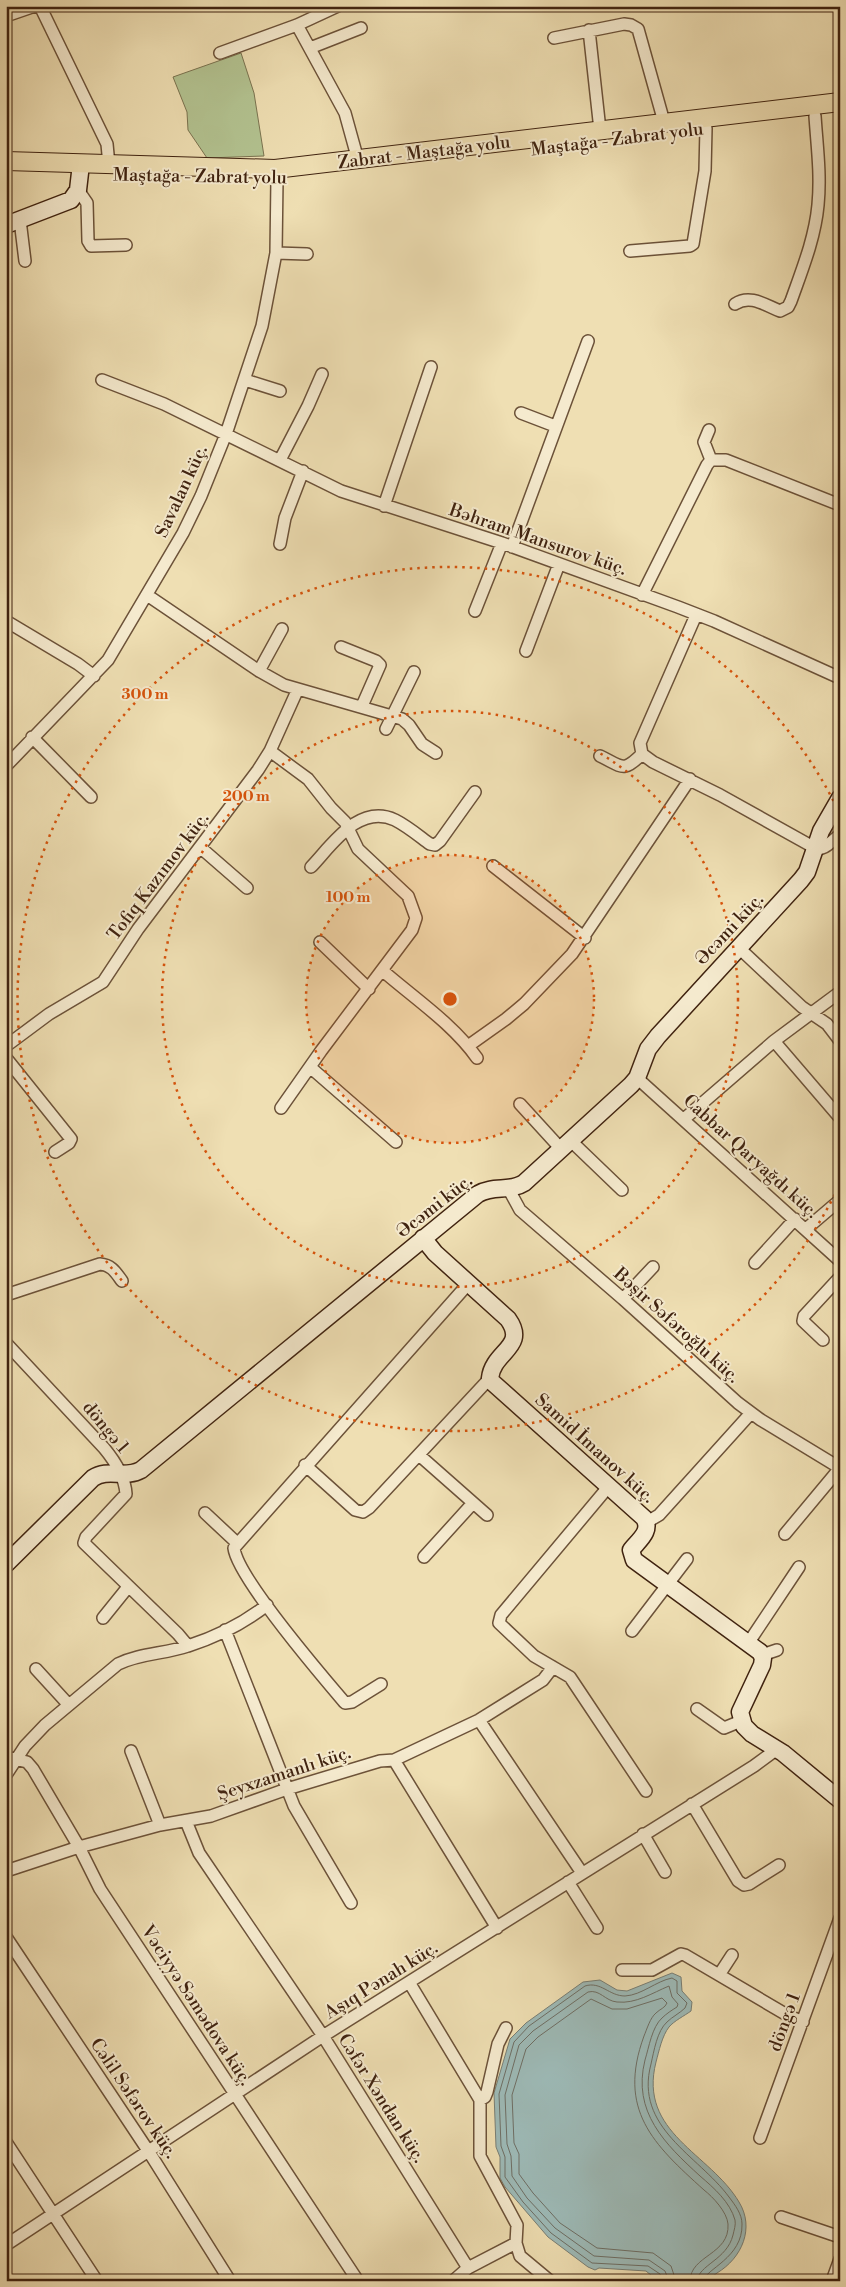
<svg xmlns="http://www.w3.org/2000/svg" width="846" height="2287" font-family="'Libre Bodoni',serif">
<rect width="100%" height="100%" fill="#efdfb3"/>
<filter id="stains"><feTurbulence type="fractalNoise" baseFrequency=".004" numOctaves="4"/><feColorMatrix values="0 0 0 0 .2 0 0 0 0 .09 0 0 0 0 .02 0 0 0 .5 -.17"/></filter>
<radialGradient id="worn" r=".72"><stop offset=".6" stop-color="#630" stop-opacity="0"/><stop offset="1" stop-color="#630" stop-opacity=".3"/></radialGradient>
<path fill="#b3c391" stroke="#7a7350" d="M241,53L254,93L264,156L207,158L188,130L187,112L173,77Z"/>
<path fill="#9dbab7" stroke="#787e74" d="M672,1973L681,1977L682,1991L692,2002L691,2011C684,2016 674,2021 669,2027C662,2036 659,2051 656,2062C638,2133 710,2153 739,2202C755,2228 742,2258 717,2273C713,2276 708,2280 704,2281C690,2283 673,2281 658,2281L646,2271L599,2268L595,2270L588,2267L548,2237L505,2187L500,2178V2157L496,2147L494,2093L510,2039L526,2023L583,1982L600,1980L617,1990L627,1991Z"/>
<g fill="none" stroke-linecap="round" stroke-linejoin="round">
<path stroke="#6e6e64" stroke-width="1" d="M662,2281L660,2274L648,2266L592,2263L551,2233L523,2202L505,2177V2157L501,2146L499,2094L514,2042L529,2026L585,1986C601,1981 609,1996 625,1996C642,1995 656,1981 672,1978L677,1981V1993L687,2003L685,2008C680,2013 672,2017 667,2022C657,2031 654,2051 651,2064C634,2128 698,2155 729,2197C735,2205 742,2214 742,2224C743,2258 705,2269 703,2281
M669,2281L665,2271L649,2260L594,2256L555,2228L527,2198L512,2176L511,2156L507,2144L505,2095L519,2045L533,2031L588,1992C600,1989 605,2001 617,2002C636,2004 652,1993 669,1986L672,1997L678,2004L677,2007C672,2010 666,2014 662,2018C652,2027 649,2047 645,2060C632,2112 665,2144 700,2176C714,2188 730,2202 735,2220C736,2225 734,2230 733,2235C727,2260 698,2265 697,2281
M676,2281L671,2266L653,2253L597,2248L560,2223L533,2193L519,2174V2154L514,2143L512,2095L526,2049L538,2037L591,1999L612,2009H627L662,1998L667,2003C665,2008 660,2009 656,2013C650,2018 647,2029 644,2036C617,2110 653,2144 704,2190C713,2197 727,2212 728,2224C730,2255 690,2255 690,2281"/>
<g stroke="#6c5239" stroke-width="14">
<path id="street" d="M40,6L107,144L109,165
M6,16L35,6
M297,25L345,113L358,160
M589,30L600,130
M554,38L624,24L631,25L638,29L664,122
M310,48L361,28
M220,53L297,25L338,6
M78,190L87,203L88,241L91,246L126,245
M20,220L25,261
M630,251L690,246L693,244L705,171L706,128
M276,253L307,254
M735,304C750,294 765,305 780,311L788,307L791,301C802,270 815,238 818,205C821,175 817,146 815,116
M102,380L164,404L341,491L502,543L678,607L714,621L840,678
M245,380L280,391
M521,413L555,426
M709,430L704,442L711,460
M280,460L308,406L322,374
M384,506L431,367
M280,544L285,518L303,471
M512,547L588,341
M147,595L259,671L284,685L402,719L409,725L422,744L436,753
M642,595L707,465L711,460H726L840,505
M475,611L502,543
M696,615L640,743L642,754L653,762L720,795L815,848C826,851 831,840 840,835
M6,621L78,664L94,676
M341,647L376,661L380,665L362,706
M526,651L559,564
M259,671L282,629
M386,729L414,672
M32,737L91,797
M270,751L308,779L331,808L345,822L358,849L408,896L416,918L412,930L321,1051L281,1108
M600,756C623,767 623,773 642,754
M6,766L108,660L183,533L201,496L226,434L262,326L276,253L277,179
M201,848L247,888
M493,866L585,938
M311,867C332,845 359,803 395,820C407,826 419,836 430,844L435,845L440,841L475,792
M320,942L369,989
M739,948L802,1007L827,1024L840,1041
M383,971C414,998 453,1024 477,1058
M774,1041L840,1118
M6,1046L49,1014L103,982L138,929L258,770L270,751L297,691
M468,1046L506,1019L524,1004L572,954L690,779
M6,1058L71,1139L69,1143L55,1152
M310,1067L396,1142
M637,1078L840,1261
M520,1104L562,1150
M684,1119L774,1041L840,992
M571,1141L622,1190
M508,1188L520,1210L623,1299L738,1403L761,1420L840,1468
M806,1229L840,1200
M755,1263L795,1219
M6,1295L100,1264C112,1265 116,1273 122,1281
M623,1299L653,1267
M823,1340L803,1321L804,1316L840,1277
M6,1343L104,1448C114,1460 125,1477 126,1494L86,1537L84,1543L178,1634L188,1646
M419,1455L487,1515
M305,1465L355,1510L363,1512L369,1508L490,1378
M609,1486L501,1615L499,1623L534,1656L570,1677L646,1791
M205,1513L237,1543
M647,1522L659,1515L751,1413
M785,1534L840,1468
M424,1557L473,1503
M103,1618L128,1587
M225,1630L294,1806L351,1903
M632,1631L687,1559
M749,1642L799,1567
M762,1655L777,1650
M36,1669L68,1704
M381,1684L352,1702L345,1703C322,1676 237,1577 234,1548L468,1284
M697,1709L724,1728L741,1721
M479,1720L582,1873
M131,1751L160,1825
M6,1757L27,1762L33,1769L79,1847L100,1889L358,2281
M394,1760L497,1928
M6,1775L25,1746L45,1725L118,1664C140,1653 165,1654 188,1646C216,1637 244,1623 267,1605
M692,1804L738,1881L744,1885L749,1884L779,1865
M186,1821L199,1853L323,2036L468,2268
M643,1834L665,1872
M6,1871L79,1847L160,1825L211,1816L287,1789L380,1761L394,1760L479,1720L543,1680L553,1667
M568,1882L597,1928
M6,1937L149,2152L230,2281
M622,1970H652L681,1954L685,1955L787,2015L803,2022
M719,1975L732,1955
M409,1982L480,2100V2156L517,2225L516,2243L520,2256L550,2281
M480,2100L485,2097L487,2092L498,2044L506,2028
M760,2138L840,1918
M6,2142L97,2281
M781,2217L840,2237
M6,2245L323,2036L754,1766L777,1749
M453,2281L468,2268L516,2243
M832,2281L840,2259"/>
</g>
<g stroke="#402310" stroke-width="19">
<path id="secondary" d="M6,225L71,200L78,190L81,164
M423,1238L435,1253L508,1319C528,1347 493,1351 490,1378L492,1382L644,1518C652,1531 639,1540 631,1550L634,1560L760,1652L763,1658L762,1665L740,1712L744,1726L752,1734L783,1753L840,1800
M6,1564L93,1478C108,1468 125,1479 141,1470L478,1194C493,1185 510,1192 524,1183L631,1085L637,1078L648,1049L658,1036L801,880L807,872L821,831L840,798"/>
</g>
<g stroke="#402310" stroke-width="20">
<path id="primary" d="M6,161L275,169L840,102"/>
</g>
<use href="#street" stroke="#f5eace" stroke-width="11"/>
<use href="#secondary" stroke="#f5eace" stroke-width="16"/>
<use href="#primary" stroke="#efdfb3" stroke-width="18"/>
</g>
<circle cx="450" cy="999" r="144" fill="#d7540c" fill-opacity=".12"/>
<g fill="none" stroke="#d7540c" stroke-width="2.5" stroke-dasharray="2.5 5">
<circle cx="450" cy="999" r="144"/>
<circle cx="450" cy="999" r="288"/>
<path d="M838 1188A432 432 0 1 1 838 810"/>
</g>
<g text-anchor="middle" stroke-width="4" stroke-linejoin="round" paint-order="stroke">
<g font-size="18" fill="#402310" stroke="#f5eace">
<text transform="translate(617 139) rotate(-7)" y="6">Maştağa - Zabrat yolu</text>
<text transform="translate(424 152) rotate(-7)" y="6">Zabrat - Maştağa yolu</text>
<text transform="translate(200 176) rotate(1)" y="6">Maştağa - Zabrat yolu</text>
<text transform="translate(181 491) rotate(-65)" y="6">Savalan küç.</text>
<text transform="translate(538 539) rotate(19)" y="6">Bəhram Mansurov küç.</text>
<text transform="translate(158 876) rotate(-53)" y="6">Tofiq Kazımov küç.</text>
<text transform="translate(729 929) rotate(-47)" y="6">Əcəmi küç.</text>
<text transform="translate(751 1156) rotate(42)" y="6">Cabbar Qaryağdı küç.</text>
<text transform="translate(434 1206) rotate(-38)" y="6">Əcəmi küç.</text>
<text transform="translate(677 1325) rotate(42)" y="6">Bəşir Səfəroğlu küç.</text>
<text transform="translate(106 1427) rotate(50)" y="6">döngə 1</text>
<text transform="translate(595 1448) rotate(42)" y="6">Samid İmanov küç.</text>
<text transform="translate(284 1773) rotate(-18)" y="6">Şeyxzamanlı küç.</text>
<text transform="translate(381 1980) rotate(-32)" y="6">Aşıq Pənah küç.</text>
<text transform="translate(197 2005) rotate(57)" y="6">Vəciyyə Səmədova küç.</text>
<text transform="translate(784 2022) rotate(-70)" y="6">döngə 1</text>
<text transform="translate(134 2098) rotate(56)" y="6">Cəlil Səfərov küç.</text>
<text transform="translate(382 2098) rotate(58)" y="6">Cəfər Xəndan küç.</text>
</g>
</g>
<circle cx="450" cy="999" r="8" fill="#d7540c" stroke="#f5eace" stroke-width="2.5"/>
<g font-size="15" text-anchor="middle" font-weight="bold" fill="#d7540c" stroke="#f5eace" stroke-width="4" stroke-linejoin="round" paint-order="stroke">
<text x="145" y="699">300 m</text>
<text x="246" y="801">200 m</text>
<text x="348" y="902">100 m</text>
</g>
<rect width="846" height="2287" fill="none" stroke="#efdfb3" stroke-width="25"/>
<rect x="8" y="8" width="831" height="2272" fill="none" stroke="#402310" stroke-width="2.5"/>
<rect x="12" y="12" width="821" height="2262" fill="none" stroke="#402310"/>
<rect width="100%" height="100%" filter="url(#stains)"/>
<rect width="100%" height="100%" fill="url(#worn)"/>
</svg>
